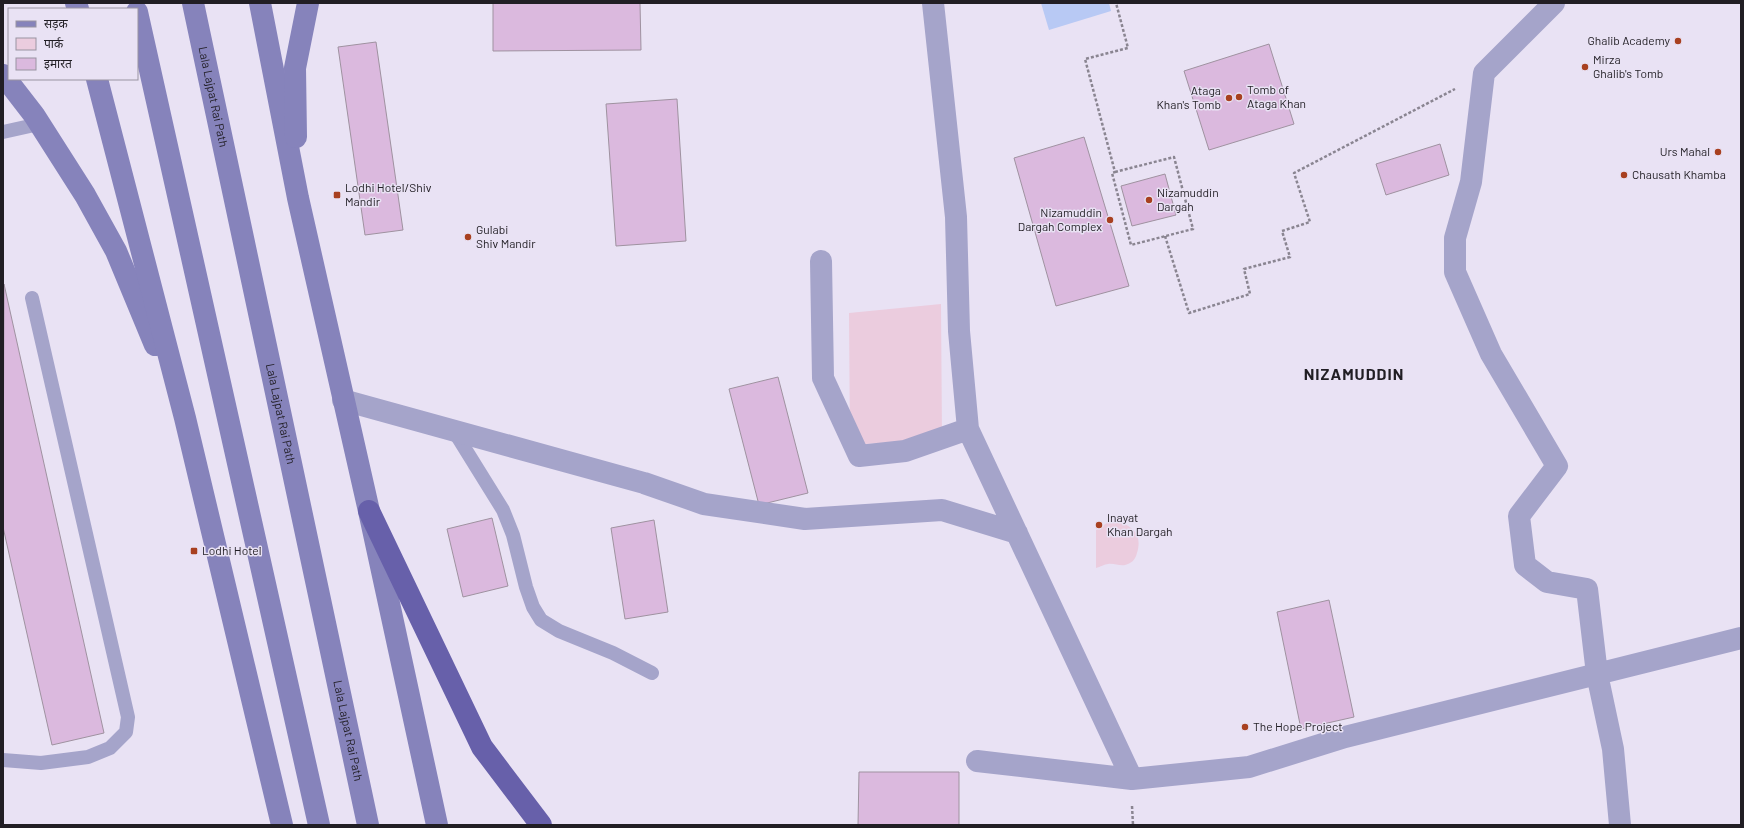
<svg xmlns="http://www.w3.org/2000/svg" width="1744" height="828" font-family="Barlow,'Noto Sans Devanagari',sans-serif">
<rect width="100%" height="100%" fill="#e9e2f4"/>
<path fill="#ebccde" d="M941,304L942,439L850,445L849,313Z
M1120,522C1135,528 1142,536 1137,553C1136,557 1134,561 1130,563C1122,568 1116,563 1108,564C1105,564 1100,567 1096,568V530L1107,523Z"/>
<path fill="#b8c9f4" d="M1041,3H1109L1111,11L1049,30Z"/>
<path fill="#dbb9de" stroke="#9f92a0" d="M493,3H640L641,50L493,51Z
M376,42L403,230L365,235L338,47Z
M1269,44L1294,124L1209,150L1184,71Z
M677,99L686,241L616,246L606,104Z
M1084,137L1129,286L1056,306L1014,158Z
M1440,144L1449,175L1386,195L1376,164Z
M1165,174L1176,215L1132,226L1121,186Z
M4,284L104,733L52,745L3,527Z
M778,377L808,493L759,505L729,389Z
M492,518L508,586L463,597L447,529Z
M654,520L668,612L625,619L611,528Z
M1329,600L1354,717L1301,729L1277,612Z
M859,772H959V825H858Z"/>
<g fill="none" stroke-linecap="round" stroke-linejoin="round">
<path stroke="#8a8591" stroke-width="2.5" stroke-dasharray="3 2" stroke-linecap="butt" d="M1115,172L1174,157L1193,229L1131,245L1112,173L1115,172L1085,59L1128,48L1116,3
M1165,236L1189,313L1250,294L1244,269L1290,257L1282,231L1310,222L1294,173L1455,89
M1132,806L1133,825"/>
<path stroke="#a5a4ca" stroke-width="14" d="M3,132L39,124
M454,431L503,510L513,535L526,587L533,607L541,620L559,631L613,653L652,673
M3,760L41,763L88,757L110,748L126,732L128,717L32,298"/>
<path stroke="#a5a4ca" stroke-width="22" d="M933,3L956,217L959,331L968,429L1132,779
M1554,3L1484,73L1471,182L1455,238V272L1491,354L1557,466L1519,516L1525,565L1547,582L1587,589L1597,674L1613,749L1620,825
M821,261L823,378L859,456L905,451L968,429
M343,400L644,483L704,504L805,519L942,510L1017,533
M977,761L1132,779L1249,767L1345,737L1741,638"/>
<g stroke="#8683bb" stroke-width="22">
<path d="M76,3L78,9"/>
<path id="s1" d="M193,3L368,825"/>
<path d="M260,3L298,198L369,511L437,825"/>
<path d="M137,12L319,825"/>
<path d="M3,75L34,115L85,195L116,251L155,345"/>
<path d="M97,79L185,418L282,825"/>
<path d="M296,137L295,68L308,3"/>
</g>
<path stroke="#6760aa" stroke-width="22" d="M369,511L482,747L541,825"/>
</g>
<g fill="#a84020" stroke="#e9e2f4" stroke-width="1.5">
<circle cx="1678" cy="41" r="4"/>
<circle cx="1585" cy="67" r="4"/>
<circle cx="1239" cy="97" r="4"/>
<circle cx="1229" cy="98" r="4"/>
<circle cx="1718" cy="152" r="4"/>
<circle cx="1624" cy="175" r="4"/>
<rect x="333" y="191" width="8" height="8" rx="2"/>
<circle cx="1149" cy="200" r="4"/>
<circle cx="1110" cy="220" r="4"/>
<circle cx="468" cy="237" r="4"/>
<circle cx="1099" cy="525" r="4"/>
<rect x="190" y="547" width="8" height="8" rx="2"/>
<circle cx="1245" cy="727" r="4"/>
</g>
<g text-anchor="middle" stroke-width="3" stroke-linejoin="round" paint-order="stroke">
<g font-size="12" fill="#211e24" stroke="#e9e2f4" text-anchor="start">
<text x="1670" y="45" text-anchor="end">Ghalib Academy</text>
<text x="1593" y="64">Mirza<tspan x="1593" dy="14">Ghalib's Tomb</tspan></text>
<text x="1247" y="94">Tomb of<tspan x="1247" dy="14">Ataga Khan</tspan></text>
<text x="1221" y="95" text-anchor="end">Ataga<tspan x="1221" dy="14">Khan's Tomb</tspan></text>
<text x="1710" y="156" text-anchor="end">Urs Mahal</text>
<text x="1632" y="179">Chausath Khamba</text>
<text x="345" y="192">Lodhi Hotel/Shiv<tspan x="345" dy="14">Mandir</tspan></text>
<text x="1157" y="197">Nizamuddin<tspan x="1157" dy="14">Dargah</tspan></text>
<text x="1102" y="217" text-anchor="end">Nizamuddin<tspan x="1102" dy="14">Dargah Complex</tspan></text>
<text x="476" y="234">Gulabi<tspan x="476" dy="14">Shiv Mandir</tspan></text>
<text x="1107" y="522">Inayat<tspan x="1107" dy="14">Khan Dargah</tspan></text>
<text x="202" y="555">Lodhi Hotel</text>
<text x="1253" y="731">The Hope Project</text>
</g>
<g font-size="12" fill="#211e24" stroke="#e9e2f4">
<text dy="4" stroke="none"><textPath href="#s1" startOffset="96">Lala Lajpat Rai Path</textPath></text>
<text dy="4" stroke="none"><textPath href="#s1" startOffset="420">Lala Lajpat Rai Path</textPath></text>
<text dy="4" stroke="none"><textPath href="#s1" startOffset="744">Lala Lajpat Rai Path</textPath></text>
</g>
<g font-size="16" font-weight="bold" letter-spacing="1" fill="#211e24" stroke="#e9e2f4">
<text x="1354" y="380">NIZAMUDDIN</text>
</g>
</g>
<rect width="1744" height="828" fill="none" stroke="#211e24" stroke-width="8"/>
<rect x="8" y="8" width="130" height="72" fill="#e9e2f4" stroke="#9994a1"/>
<rect x="16" y="21" width="20" height="6" fill="#8683bb" stroke="#9994a1"/>
<text x="44" y="28" font-size="12" fill="#211e24">सड़क</text>
<rect x="16" y="38" width="20" height="12" fill="#ebccde" stroke="#9994a1"/>
<text x="44" y="48" font-size="12" fill="#211e24">पार्क</text>
<rect x="16" y="58" width="20" height="12" fill="#dbb9de" stroke="#9994a1"/>
<text x="44" y="68" font-size="12" fill="#211e24">इमारत</text>
</svg>
